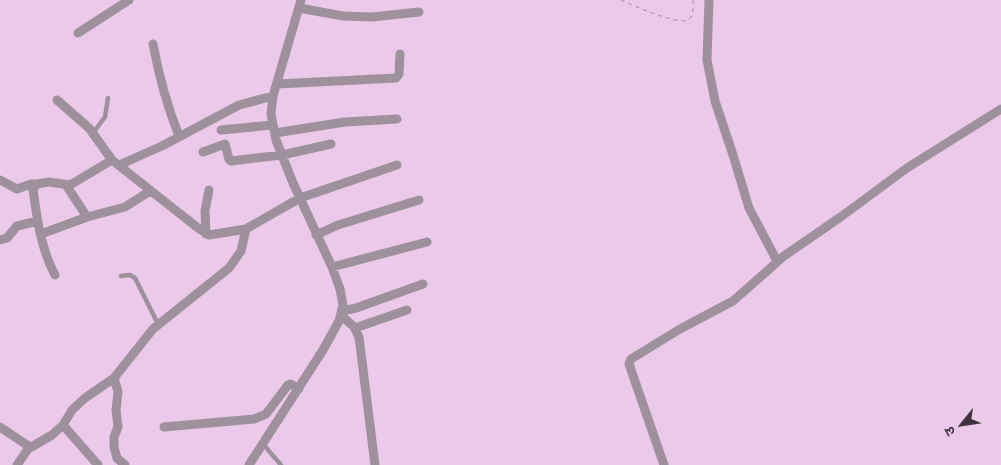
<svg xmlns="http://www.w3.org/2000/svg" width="1001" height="465" font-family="'Space Grotesk','Noto Sans Devanagari',sans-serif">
<rect width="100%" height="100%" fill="#eacae8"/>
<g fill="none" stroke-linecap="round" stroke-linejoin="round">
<path stroke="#a28aa0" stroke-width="1" stroke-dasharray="4 4" stroke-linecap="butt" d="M621,0C632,5 681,27 689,19C694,15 693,6 693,0"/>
<path stroke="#9e919d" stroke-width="4.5" d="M93,133L105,117L108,98
M121,276L130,275L135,278L158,324
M263,444L281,465"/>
<path stroke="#9e919d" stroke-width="9" d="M709,0L707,60L715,101L733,155L749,208L777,261
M299,8L343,16L372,17L419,12
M78,33L129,0
M153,44C159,76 167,106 179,136
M277,84L396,78L399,74L400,54
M57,100L89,128L112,160L198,228L209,235L246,229L300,198L397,165
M221,130L273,125
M275,133L345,122L397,119
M203,152L225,144L229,159L231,161L282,155L331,144
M119,165L162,146L239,105L273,96
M0,180L17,189L31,184H37
M66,185L87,217
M41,234L87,217L125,207L150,191
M206,234L205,211L209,190
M316,235L338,225L419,200
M0,240L7,238L17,226L38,221
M332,267L427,242
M55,275C41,249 37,219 33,189L37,184L49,182L70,185L112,160
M342,311L356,308L423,284
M341,315L354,327L359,337L375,465
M355,328L407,310
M114,378L118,392L116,410L118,427L114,437V447L117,458L125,465
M63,425L98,465
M0,427L30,447
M164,427L254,419L266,414L288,385L291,384L299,389
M17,465L28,449L52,435L63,425L72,410L85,398L114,378L153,329L229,268L241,251L246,229
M249,465L323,350L339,321L343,305L340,289L332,267L293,183L276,140L271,114L273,96L301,0
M664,465L629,364L631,359L680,329L733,301L784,256L842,216L907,168L1001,109"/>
</g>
<g transform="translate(961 425) rotate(240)" stroke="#eacae8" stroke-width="4" paint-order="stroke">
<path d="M0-4L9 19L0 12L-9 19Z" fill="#413440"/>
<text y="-8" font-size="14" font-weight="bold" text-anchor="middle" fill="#413440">उ</text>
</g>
</svg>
